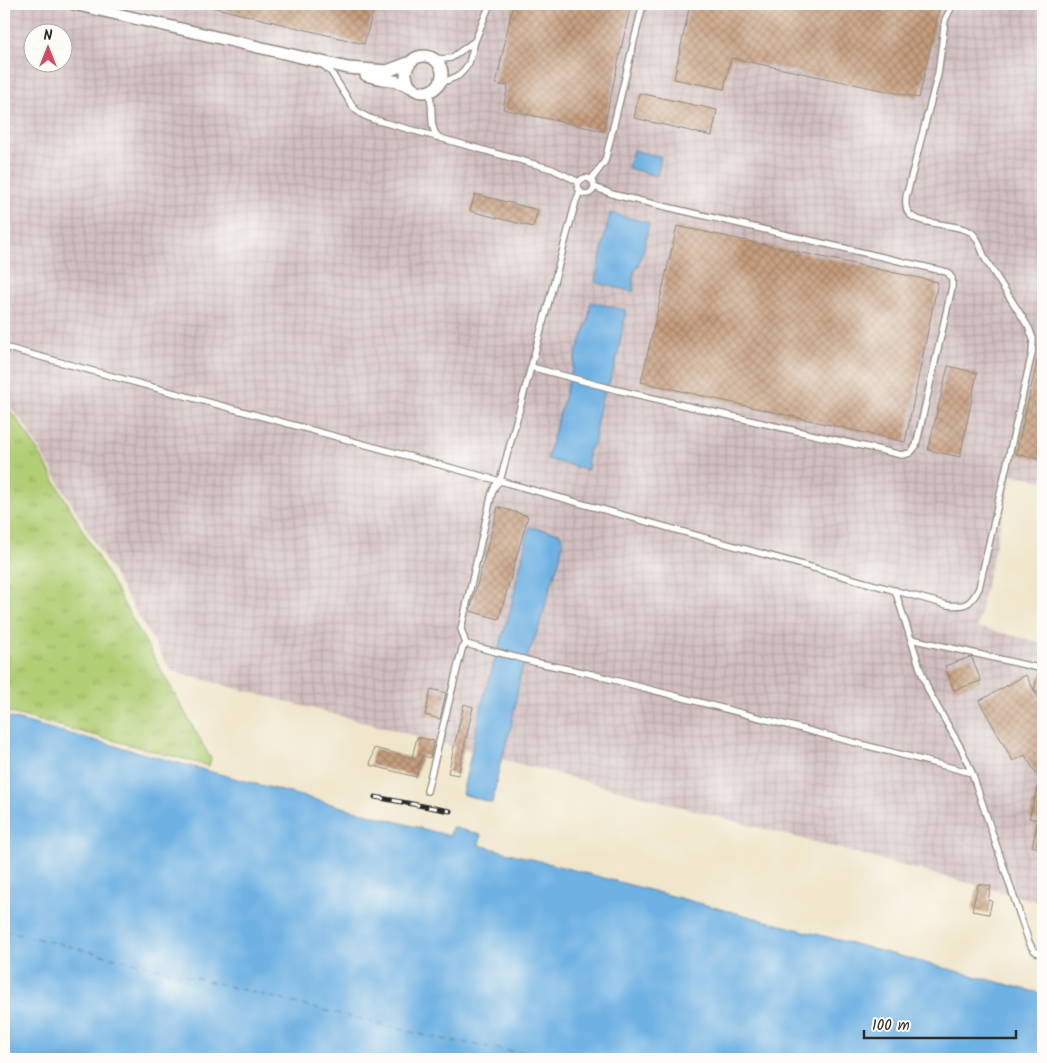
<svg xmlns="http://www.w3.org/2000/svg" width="1047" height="1063" font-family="Kalam,sans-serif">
<defs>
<pattern id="industrial-grid" width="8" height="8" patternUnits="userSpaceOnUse" patternTransform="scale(1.25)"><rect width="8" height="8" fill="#d1bfbf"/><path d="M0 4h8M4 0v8" fill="none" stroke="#b4a4a4"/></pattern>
<pattern id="grass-tufts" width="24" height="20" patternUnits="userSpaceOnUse" patternTransform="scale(1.25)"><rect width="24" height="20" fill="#b1ce75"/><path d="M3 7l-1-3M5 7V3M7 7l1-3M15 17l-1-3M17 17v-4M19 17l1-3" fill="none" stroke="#98b165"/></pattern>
<pattern id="building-cross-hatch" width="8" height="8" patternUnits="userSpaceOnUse" patternTransform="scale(1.25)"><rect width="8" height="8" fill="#c69d7d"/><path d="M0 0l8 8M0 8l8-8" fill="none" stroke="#a18067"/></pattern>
</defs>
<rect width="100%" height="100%" fill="#fdfcf7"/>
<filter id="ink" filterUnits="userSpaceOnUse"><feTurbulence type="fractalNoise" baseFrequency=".02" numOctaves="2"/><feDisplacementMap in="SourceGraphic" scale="10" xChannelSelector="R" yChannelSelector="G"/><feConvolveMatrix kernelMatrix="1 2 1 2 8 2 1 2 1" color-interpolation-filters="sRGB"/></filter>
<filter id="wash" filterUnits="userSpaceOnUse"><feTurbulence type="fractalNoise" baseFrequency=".0096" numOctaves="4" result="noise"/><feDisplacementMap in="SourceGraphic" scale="20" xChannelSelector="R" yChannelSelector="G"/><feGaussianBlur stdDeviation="1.12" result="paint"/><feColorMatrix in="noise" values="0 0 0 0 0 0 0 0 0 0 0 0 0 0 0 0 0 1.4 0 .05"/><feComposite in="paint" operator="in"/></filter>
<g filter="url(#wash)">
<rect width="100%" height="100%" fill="#f0e6cc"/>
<path fill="url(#industrial-grid)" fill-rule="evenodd" d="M4,4H1043V481L1012,474L982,602L978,627L1043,643V903L171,671L32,437L23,422L4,401ZM32,32H62V62H32Z"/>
<path fill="url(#grass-tufts)" stroke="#6e7c50" d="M4,404L17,419L41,456L211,759L209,766L4,711Z"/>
<path fill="#6eb1e3" stroke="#4c6e87" d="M633,150L661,157L657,176L628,168Z
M610,213L649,223L644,248L638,265L633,275V292L595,282Z
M591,302L625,310V316L617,358L611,378L602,398L596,426L595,441L588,452V470L547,459L577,351L588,321Z
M529,527L560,533L563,542L560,558L551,585L539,627L521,672L511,727L500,765L492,803L462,794L483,699L510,611Z
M4,716L450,836L452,827L481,835L479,845L1043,994V1059H4Z"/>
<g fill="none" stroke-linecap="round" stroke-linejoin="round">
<path stroke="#425a6b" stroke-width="1" stroke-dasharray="6 5" stroke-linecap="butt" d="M4,930L431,1037L556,1059"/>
</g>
<g id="blocks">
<path fill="url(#building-cross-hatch)" d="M212,4H375L364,44L212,7Z
M513,4H631L603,131L503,109L508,86L496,84Z
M690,4H936L940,5L919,98L731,58L724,89L674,79Z
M639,93L717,110L712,136L634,118Z
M475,194L538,210L533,227L470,211Z
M677,226L938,282L905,442L641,382Z
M1040,348H1043V460L1016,454Z
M948,366L977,373L960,457L928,450Z
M498,507L528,516L499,619L470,611Z
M970,657L972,658L981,681L954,690L945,666Z
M1038,673L1043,674V694L1034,691Z
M1026,675L1043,707V849L1032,846L1038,820L1029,818L1040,780L1025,755L1013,761L979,701Z
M431,689L446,693L440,719L425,715Z
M464,704L473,707L458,775L448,773Z
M417,737L434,741L430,758L422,755L416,777L370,765L374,748L412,758Z
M978,884L991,886L988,900L992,901L989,914L972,911Z"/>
</g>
</g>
<g filter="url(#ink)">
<use href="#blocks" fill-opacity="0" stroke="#8e887c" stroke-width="1"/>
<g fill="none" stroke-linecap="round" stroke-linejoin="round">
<g stroke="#8e887c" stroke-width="8">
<path id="service" d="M431,57L443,59L451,58L475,41
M323,65L331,72L353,107C358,113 364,116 372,119L437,137
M439,84L458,76L464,70L469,63L475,41L490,4
M428,91C430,95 431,99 431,103C433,115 429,130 440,138L552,169L579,182
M578 186a8 8 0 1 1 16 0a8 8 0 1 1-16 0Z
M591,180L605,161L643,4
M4,347L500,481L947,605C965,607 971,605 979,588L1032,353L1033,339L1029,328C1015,305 1000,283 986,260C981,252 980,239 972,233C960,223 915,226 908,212C905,208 906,202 906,197L938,74L945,20L953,4
M531,367L617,390L902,455L910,453L916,446L952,287V278L947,272L615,195L594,187
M895,590L921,671L929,692L962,750L972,773L1029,942C1032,949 1035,953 1043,954
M911,639L1043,669
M466,644L534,662L587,673L972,773
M427,791L462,649L466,644L461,629L492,493L495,486L500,481L576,201L580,191"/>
</g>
<g stroke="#8e887c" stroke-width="14">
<path id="minor" d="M74,4L348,68L387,71L411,62
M406 74a18 18 0 1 1 36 0a18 18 0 1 1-36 0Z
M366,75C381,80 399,79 413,88"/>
</g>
<use href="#service" stroke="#fff" stroke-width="5.5"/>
<use href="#minor" stroke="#fff" stroke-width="11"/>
<g stroke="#2b2b2b" stroke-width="5">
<path id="rail" d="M375,797L450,811"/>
</g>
<use href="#rail" stroke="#fdfcf7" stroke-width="3" stroke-dasharray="9" stroke-linecap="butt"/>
</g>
</g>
<rect width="1047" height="1063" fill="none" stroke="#fdfcf7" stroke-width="20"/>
<g transform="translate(48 48)"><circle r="24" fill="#fdfcf7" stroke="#a9a8a5"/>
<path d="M0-4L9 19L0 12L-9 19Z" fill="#d1495b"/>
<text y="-8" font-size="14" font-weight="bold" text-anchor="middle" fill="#2b2b2b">N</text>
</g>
<path d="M864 1030v8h152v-8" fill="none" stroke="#2b2b2b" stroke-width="2.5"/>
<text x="872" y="1030" font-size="15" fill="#2b2b2b" stroke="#fdfcf7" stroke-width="4" paint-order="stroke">100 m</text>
</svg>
